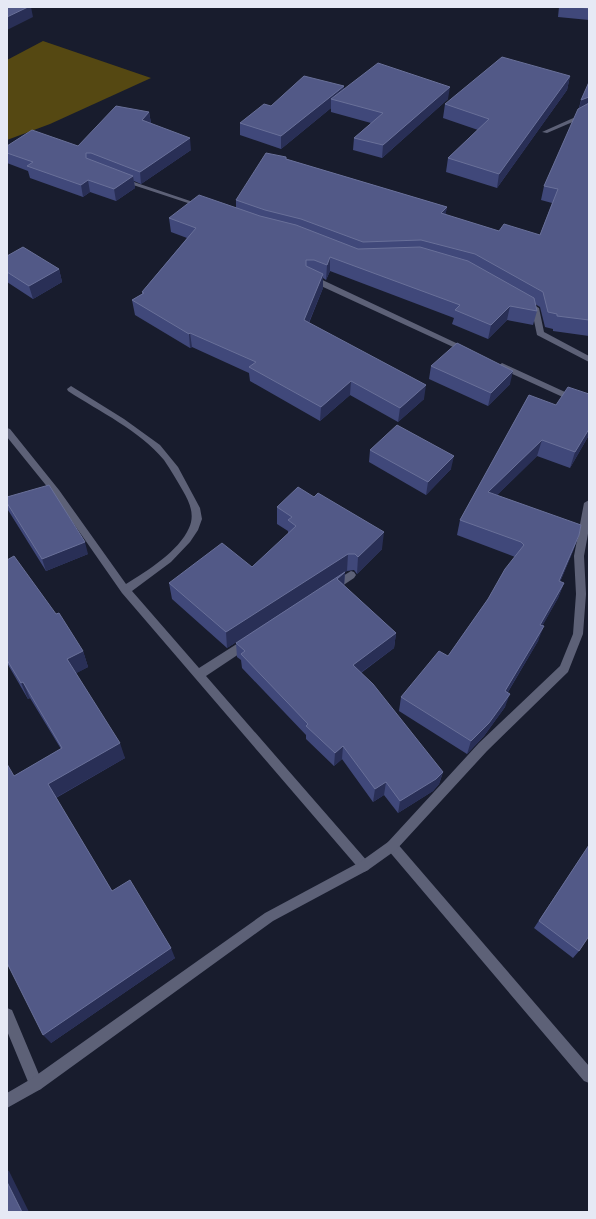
<svg xmlns="http://www.w3.org/2000/svg" width="596" height="1219" font-family="Commissioner,sans-serif">
<rect width="100%" height="100%" fill="#181c2d"/>
<path fill="#554812" d="M43,41L151,78L50,124L7,140V60Z"/>
<g fill="none" stroke-linecap="round" stroke-linejoin="round">
<path fill="#5d6177" fill-rule="evenodd" d="M589,111V115L547,133L542,132Z
M121,179H125L205,206L200,207L121,181Z
M308,276H314L471,350L470,352H464L308,280Z
M524,303H530L539,308L544,332L589,356V362L537,335L532,311L524,307Z
M502,363L589,403V409L499,368L498,366Z
M71,386L124,419L160,445L178,467L200,508L202,519L198,530L190,542L171,562L132,591L199,668L243,640H251L252,643L251,646L206,676L368,862L370,866L368,870L364,872L360,870L122,593L53,494L7,437V428L10,429L59,490L126,584C147,571 179,551 189,528C195,515 190,503 183,491C177,481 171,470 164,460C139,430 100,412 68,391L67,389Z
M351,571L354,572L356,575L354,578L336,590H330L328,587L330,584Z
M392,840L396,842L589,1066V1083L584,1081L388,850L386,846L388,842Z
M7,1008L12,1010L43,1084L41,1089L36,1091L31,1089L7,1031Z"/>
<path fill="#5d6177" fill-rule="evenodd" d="M589,500V528L584,556L586,594L583,634L568,672L487,751L396,850L368,870L273,921L41,1089L7,1108V1093L31,1079L265,913L360,862L388,842L479,743L560,666L573,634L576,594L574,556L584,503Z"/>
</g>
<path fill="#40487a" d="M559,7H589V20L558,17Z
M570,76L567,90L497,188L446,172L448,158L478,130L443,118L445,104Z
M589,82V336L553,331V329L545,327L540,307L535,304L537,311L533,325L507,320L488,339L452,324L454,318L330,271L326,280L323,278V288L309,323L424,399L398,422L350,395L320,421L250,381L249,373L192,347L190,348L135,315L132,300L142,294V292L187,238L171,232L169,218L236,208V200L286,157V159L447,207L445,215L499,231L540,235L552,203L541,200L544,186L579,108L581,100Z
M344,86L343,90L448,99L382,158L353,150L354,138L371,123L331,112V108L281,149L240,135V123L271,106Z
M149,112L151,123L191,150L141,184L134,181L135,188L116,201L90,192L83,197L30,178L28,171L7,163V146H78Z
M7,256L59,269L62,282L33,299L7,282Z
M431,366L510,384L488,406L429,379Z
M529,395L589,435L570,468L537,456L497,495L579,535L573,551L560,582L564,583L558,598L542,626L538,641L508,692L505,707L484,736L467,754L399,711L401,697L448,656L488,599L515,557L457,535L460,520Z
M370,450L451,469L426,495L369,462Z
M7,497L88,554L46,571L8,510L7,507Z
M277,507L382,549L357,574L354,570L347,571L345,572L344,586L396,633L394,648L361,673L443,772L439,784L433,791L398,813L384,795L373,802L342,759L334,766L306,739V735L242,668L241,660L237,657L236,643L280,614L227,648L172,599L169,583L252,567L288,534V531L277,524Z
M7,560L83,651L88,667L76,673L125,758L56,798L112,891L175,958L51,1043L14,776L61,749L30,698L28,699L7,663Z
M589,845L579,951L573,958L534,928Z"/>
<path fill="#292f56" d="M28,7H31L33,17L7,30V17Z
M570,76L567,90L497,188L499,174Z
M344,86L343,99H331V108L281,149V136Z
M450,87L448,99L382,158L383,145Z
M589,97V110L578,114L581,100Z
M149,112L151,124L142,120Z
M190,138L191,150L141,184L140,172Z
M133,176L135,188L116,201L114,189Z
M88,180L90,192L83,197L81,185Z
M447,207L444,221L441,213Z
M330,257V271L326,280L327,265Z
M59,269L62,282L33,299L29,286Z
M323,274V288L304,334V320Z
M510,306L507,320L488,339L491,325Z
M190,333L192,347L190,348L189,334Z
M513,371L510,384L488,406L491,393Z
M351,381L350,395L320,421L321,407Z
M426,385L424,399L398,422L400,408Z
M589,429V435L570,468L575,452Z
M542,440L537,456L484,508L488,492Z
M454,456L451,469L426,495L428,482Z
M384,532L382,549L357,574L358,557Z
M579,535L573,551L554,596L559,581Z
M85,542L88,554L46,571L42,559Z
M348,554L347,571L345,572L344,586L337,579L343,574L227,648L226,632Z
M564,583L558,598L535,639L540,625Z
M544,626L538,641L500,705L505,691Z
M396,633L394,648L352,679L353,665Z
M83,651L88,667L73,675L67,659Z
M23,682L30,698L28,699L21,683Z
M510,694L505,707L484,736L467,754L471,741Z
M120,743L125,758L55,798L48,784Z
M343,746L342,759L334,766L335,753Z
M443,772L439,784L433,791L398,813L400,801Z
M386,782L384,795L373,802L375,789Z
M171,948L175,958L51,1043L43,1035Z
M7,1170L9,1171L29,1212H22L7,1182Z"/>
<path fill="#525987" stroke="#697099" d="M7,7H28L7,17Z
M575,7H589V8Z
M502,57L570,76L499,174L448,158L489,119L445,104Z
M378,63L450,87L383,145L354,138L383,113L331,99Z
M304,76L344,86L281,136L240,123L264,104L271,106Z
M589,82V97L581,100Z
M589,103V320L557,316V314L548,312L543,292L475,254L421,240L363,242L301,219L265,210L236,200L266,153L286,157V159L447,207L441,213L499,231L504,224L540,235L558,189L544,186L578,109Z
M116,106L149,112L142,120L190,138L140,172L91,153H86V158L133,176L114,189L88,180L81,185L27,166L33,162L7,153V146L32,130L78,146Z
M199,195L260,216L296,225L358,249L420,247L468,261L534,298L537,311L510,306L491,325L455,310L460,305L330,257L327,265L314,260H306V266L323,274L304,320L426,385L400,408L351,381L321,407L249,367L256,362L190,333L189,334L132,300L144,293L142,292L196,228L169,218Z
M23,247L59,269L29,286L7,272V256Z
M457,343L513,371L491,393L431,366Z
M568,387L589,394V429L575,452L542,440L488,492L581,525L579,535L559,581L564,583L540,625L544,626L505,691L510,694L489,723L471,741L401,697L439,651L448,656L488,599L505,569L524,545L521,542L460,520L529,395L556,405Z
M397,425L454,456L428,482L370,450Z
M49,485L85,542L42,559L7,503V497Z
M298,487L314,497L318,493L384,532L358,557L355,554H348L226,632L169,583L222,543L252,567L296,526L288,520L292,517L277,507Z
M14,556L56,614L59,613L83,651L67,659L120,743L48,784L112,891L130,880L171,948L43,1035L7,963V764L14,776L62,748L23,682L21,683L7,660V560Z
M345,572L337,579L396,633L353,665L373,684L443,772L436,779L400,801L386,782L375,789L343,746L335,753L306,726L308,724L241,654L245,651L236,643Z
M589,845V936L579,951L539,921Z
M7,1182L22,1212H7Z"/>
<rect width="596" height="1219" fill="none" stroke="#e6e9f5" stroke-width="16"/>
</svg>
